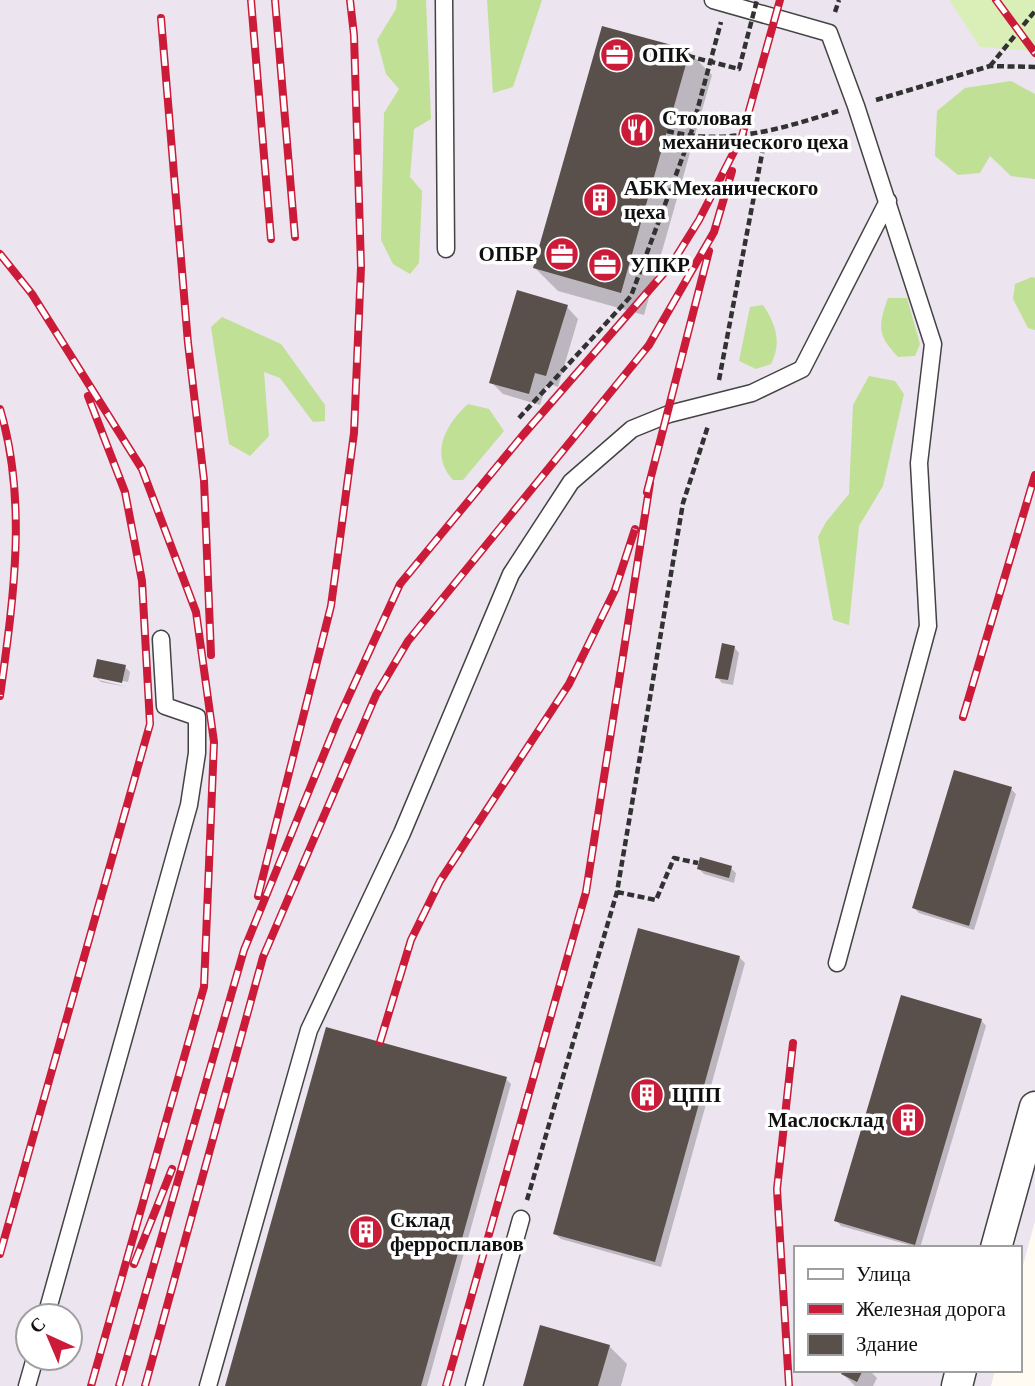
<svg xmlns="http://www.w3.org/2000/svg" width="1035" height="1386" font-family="'Crimson Pro',serif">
<rect width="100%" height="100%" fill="#fffbf2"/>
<path fill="#ece4ef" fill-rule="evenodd" d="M0,0H1035V1221L1019,1280V1248H795V1370H995L991,1386H0ZM28,1316H70V1358H28Z"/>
<path fill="#daeeb8" d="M949,0H1035V51L980,47Z"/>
<path fill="#c0e095" d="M397,0H426L431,119L414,129L410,177L422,191L419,263L410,274L393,264L381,240L384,113L399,89L386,74L377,40L396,9Z
M487,0H542L513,87L493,93Z
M1011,81L1035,94V179L1011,176L990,156L980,173L958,175L935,156L937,111L965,88Z
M1032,277L1035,278V330L1028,328L1013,299L1015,284Z
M888,298H907L920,344L915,356L898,357C877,335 878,326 888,298Z
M763,305C776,325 782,342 771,364L756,369L739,361L750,307Z
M222,317L281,344L325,405V421L313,422L280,378L264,372L269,436L250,456L229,444L211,327Z
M869,376L895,381L904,394L883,486L859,526L849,625L833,620L818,537L826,522L849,494L853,405Z
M468,404L489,409L504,431L463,480H453C429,454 446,424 468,404Z"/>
<path fill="#0003" d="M689,52L712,75L644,315L558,291L535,268Z
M567,307L578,319L558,387L547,383L540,405L503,394L491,382Z
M734,647L739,653L733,685L722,683L717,677Z
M125,667L130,672L128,682L99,676V680L127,687L101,682L95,676Z
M1011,789L1016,794L974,930L919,913L914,908Z
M698,868H731L736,873L734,883L704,874Z
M640,930L740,958L745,963L661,1267L561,1239L555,1234Z
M981,1020L986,1026L920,1248L841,1226L836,1220Z
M506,1079L511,1084L427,1386H227Z
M609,1346L627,1364L621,1386H525Z
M845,1370H869L877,1378L873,1386H855L843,1374Z"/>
<path fill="#594f4b" d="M602,26L690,50L621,293L533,268Z
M517,290L568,305L546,376L535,373L529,394L489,383Z
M722,643L735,646L728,680L715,678Z
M97,659L126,665L122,683L93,677Z
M954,770L1012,787L969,926L912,908Z
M700,857L732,866L729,878L697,869Z
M638,928L740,956L655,1262L553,1234Z
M901,995L982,1019L915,1245L834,1221Z
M326,1027L507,1077L421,1386H225Z
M540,1325L610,1345L598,1386H523Z
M843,1370H863L857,1382L841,1374Z"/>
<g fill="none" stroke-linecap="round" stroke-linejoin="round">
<g stroke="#434343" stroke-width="19">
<path id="service" d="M444,0L446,249
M713,0L829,33L856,106L933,344L919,463L928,626L837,963
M46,1316L189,805L197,753V717L165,706L161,639
M27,1386L35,1358
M208,1386L309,1030L402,833L511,574L571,482L632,429L669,414L752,393L802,369L888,201
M474,1386L521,1219"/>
</g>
<g stroke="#434343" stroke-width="33">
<path id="minor" d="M996,1248L1035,1107
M957,1386L961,1370"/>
</g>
<path stroke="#323232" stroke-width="4.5" stroke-dasharray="7 3.5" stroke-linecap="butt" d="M835,12L839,0
M990,66L1035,11
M876,100L990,66L1035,67
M667,131C726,146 781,129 838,111
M719,380L766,133
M519,418L631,296L690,137L721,22
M617,892L656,900L674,858L698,863
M527,1200L617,892L683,503L708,426"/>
<use href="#service" stroke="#fff" stroke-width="16"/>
<use href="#minor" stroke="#fff" stroke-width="30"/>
<g stroke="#cc1b39" stroke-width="8">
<path id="rail" d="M251,0L271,239
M275,0L295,237
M996,0L1035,53
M161,18L188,343L204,480L211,655
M0,254L32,294L142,469L196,612L214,742L204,987L91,1386
M0,409C28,502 13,602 0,696
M647,492L709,251
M963,717L1035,475
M258,896L331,606L354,433L361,267L354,35L350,0
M380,1042L411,940L440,881L569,684L615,590L635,529
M0,1254L150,724L142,581L125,492L88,396
M134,1264L172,1169
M119,1386L244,950L337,722L400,584L523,435L671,265L699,220L742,136L780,0
M145,1386L263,957L376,695L408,641L649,345L714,232L732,171
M446,1386L586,892L650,483
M789,1386L777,1189L793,1043"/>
</g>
<use href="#rail" stroke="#fff" stroke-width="5" stroke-dasharray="16" stroke-linecap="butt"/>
<path stroke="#323232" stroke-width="4.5" stroke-dasharray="7 3.5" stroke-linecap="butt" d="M688,56L739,69L757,0"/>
</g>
<defs>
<g id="office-disc" transform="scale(1.75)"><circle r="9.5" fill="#cc1b39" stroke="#fff"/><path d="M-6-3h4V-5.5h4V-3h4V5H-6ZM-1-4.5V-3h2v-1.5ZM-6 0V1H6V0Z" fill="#fff"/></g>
<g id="restaurant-disc" transform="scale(1.75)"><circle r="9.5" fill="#cc1b39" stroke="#fff"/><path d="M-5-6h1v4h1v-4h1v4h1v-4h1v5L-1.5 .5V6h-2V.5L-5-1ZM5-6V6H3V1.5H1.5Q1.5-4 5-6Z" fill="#fff"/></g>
<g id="building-disc" transform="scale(1.75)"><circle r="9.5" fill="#cc1b39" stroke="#fff"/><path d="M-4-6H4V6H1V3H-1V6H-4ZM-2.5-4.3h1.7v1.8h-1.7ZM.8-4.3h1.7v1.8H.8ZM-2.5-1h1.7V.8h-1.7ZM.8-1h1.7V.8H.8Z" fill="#fff"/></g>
</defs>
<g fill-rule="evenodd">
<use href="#office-disc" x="617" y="55"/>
<use href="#restaurant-disc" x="637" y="130"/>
<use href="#building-disc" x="600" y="200"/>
<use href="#office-disc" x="562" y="254"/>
<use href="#office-disc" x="605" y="265"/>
<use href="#building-disc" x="647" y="1095"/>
<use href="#building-disc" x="908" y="1120"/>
<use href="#building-disc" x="366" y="1232"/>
</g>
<g text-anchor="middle" stroke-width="7" stroke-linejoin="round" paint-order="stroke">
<g font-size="21" font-weight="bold" fill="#101010" stroke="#fff" text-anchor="start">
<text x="642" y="62">ОПК</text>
<text x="662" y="125">Столовая<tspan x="662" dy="24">механического цеха</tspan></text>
<text x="624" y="195">АБК Механического<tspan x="624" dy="24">цеха</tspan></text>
<text x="538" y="261" text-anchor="end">ОПБР</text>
<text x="630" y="272">УПКР</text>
<text x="672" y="1102">ЦПП</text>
<text x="884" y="1127" text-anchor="end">Маслосклад</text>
<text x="390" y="1227">Склад<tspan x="390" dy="24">ферросплавов</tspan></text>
</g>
</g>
<rect x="794" y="1246" width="228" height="126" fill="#ffffff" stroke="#9f9f9f" stroke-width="2"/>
<rect x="808" y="1269" width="35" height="10" fill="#ffffff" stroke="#9f9f9f" stroke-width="2"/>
<text x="856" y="1281" font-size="21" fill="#101010">Улица</text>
<rect x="808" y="1304" width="35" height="10" fill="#cc1b39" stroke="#9f9f9f" stroke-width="2"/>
<text x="856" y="1316" font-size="21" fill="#101010">Железная дорога</text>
<rect x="808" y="1334" width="35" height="21" fill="#594f4b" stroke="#9f9f9f" stroke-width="2"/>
<text x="856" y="1351" font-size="21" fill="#101010">Здание</text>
<g transform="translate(49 1337) rotate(316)"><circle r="33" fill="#ffffff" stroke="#9f9f9f" stroke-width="2"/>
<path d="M0-5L12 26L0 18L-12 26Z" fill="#cc1b39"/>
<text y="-10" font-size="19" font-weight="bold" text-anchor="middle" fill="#101010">С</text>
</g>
</svg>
